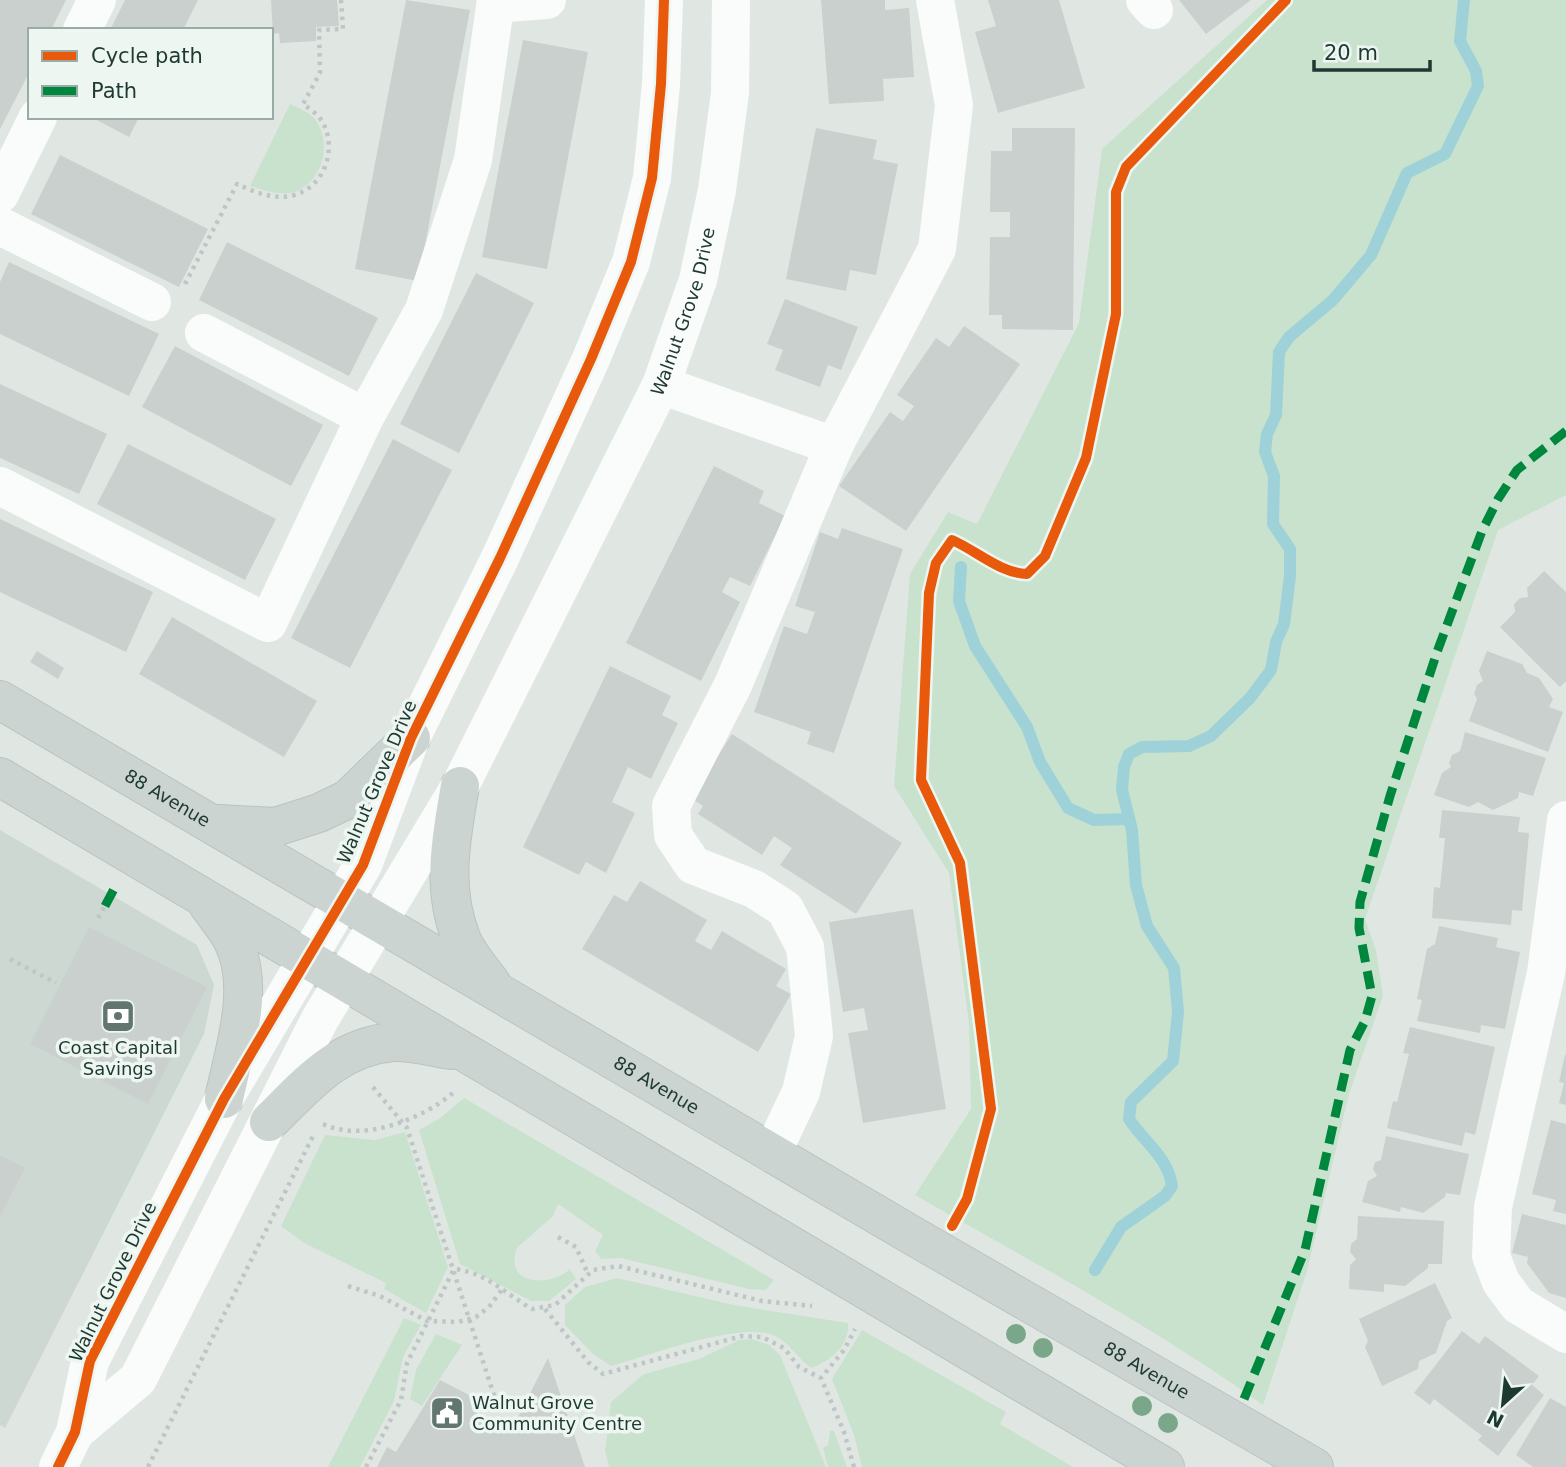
<svg xmlns="http://www.w3.org/2000/svg" width="1566" height="1467" font-family="'DejaVu Sans',sans-serif">
<rect width="100%" height="100%" fill="#e0e7e3"/>
<path fill="#cdd8d3" d="M0,830L197,945L214,985L204,1034L5,1428L0,1425Z"/>
<path fill="#c8e2ce" d="M1267,0H1566V495L1498,530L1365,919L1376,950L1383,996L1349,1094L1307,1271L1263,1405C1153,1326 1032,1262 915,1195L971,1109L969,1023L949,873L894,786L910,574L948,512L977,524L1079,323L1102,149Z
M290,104C299,108 312,113 317,122C332,147 322,182 294,192C280,196 263,190 250,186Z
M464,1098L774,1280L766,1290L749,1289L621,1258L601,1259L595,1251L603,1235L558,1204L553,1216L517,1248C503,1285 549,1288 570,1269L576,1279L549,1301H531L460,1264L419,1130L439,1119Z
M405,1132L448,1267L426,1313L384,1289L386,1283L304,1243L281,1226L325,1135L375,1140Z
M617,1278L734,1305L848,1323C850,1345 831,1361 811,1368C798,1359 790,1343 775,1336C741,1320 648,1356 611,1366L593,1354L565,1325V1305L585,1287Z
M404,1318L421,1325L403,1357L394,1401L360,1467H328Z
M862,1330L1006,1412L1000,1424L1073,1467H862L854,1435L832,1379Z
M436,1334L462,1345L422,1406L410,1399L416,1370Z
M752,1339L769,1345L780,1355L826,1467H609L605,1451L611,1402L644,1374L699,1359L739,1340Z
M830,1431H834L847,1467H828L823,1448L828,1445Z"/>
<g fill="none" stroke-linecap="round" stroke-linejoin="round">
<path stroke="#9ed2d8" stroke-width="12" d="M961,567L959,601L975,646L1027,727L1040,762L1068,808L1094,820L1129,819
M1095,1270L1121,1227L1165,1196L1172,1186C1168,1157 1144,1142 1129,1119L1131,1102L1173,1061L1178,1012L1174,968L1147,926L1136,885L1132,830L1122,790L1124,767L1129,754L1142,747L1189,746L1211,736L1250,698L1271,670L1276,642L1284,624L1290,576V549L1273,524L1274,476L1265,452L1267,434L1276,415L1279,352L1289,337L1333,300L1371,255L1407,173L1445,154L1478,86L1476,71L1460,41L1464,0"/>
</g>
<path fill="#cad0cd" d="M0,0H66L51,30H30V71L0,129Z
M125,0H198L183,30H110Z
M271,0H337L339,26L316,27V41L280,43L279,33L273,34Z
M406,0L470,10L418,281L355,269Z
M821,0H885V10L909,8L914,77L883,79L884,101L829,104Z
M988,0H1059L1085,88L998,113L975,32L996,26Z
M1179,0H1251L1206,34Z
M523,40L588,52L547,269L482,257Z
M91,117H139L129,137Z
M816,128L877,140L873,159L898,164L876,275L850,270L846,291L786,279Z
M1012,128H1075L1073,330L1002,329V315H989L990,237H1010V212H990L991,151H1012Z
M60,155L208,229L179,287L31,214Z
M227,242L378,318L349,376L199,300Z
M9,262L159,334L129,396L0,334V282Z
M476,273L534,303L459,453L400,424Z
M785,299L858,327L841,370L828,365L820,387L775,370L783,350L767,344Z
M964,326L1020,364L906,531L839,486L890,412L903,421L914,406L897,395L936,338L949,347Z
M175,346L323,425L291,486L142,407Z
M0,384L107,434L79,494L0,458Z
M393,439L452,470L350,668L291,638Z
M128,444L276,519L245,580L97,504Z
M714,466L764,491L759,503L785,516L750,586L730,577L722,592L740,602L701,681L626,643Z
M0,519L153,592L126,652L0,592Z
M842,528L903,549L834,753L807,744L811,732L754,712L784,626L807,634L815,612L795,606L820,532L838,539Z
M1544,571L1566,592V681L1560,687L1500,627L1515,612L1514,604L1520,598L1528,597L1527,588Z
M172,617L317,701L284,757L139,674Z
M37,651L64,668L58,679L30,662Z
M1487,651L1522,664L1527,673L1539,678L1553,699L1549,707L1563,712L1548,752L1469,721L1477,699L1474,694L1477,685L1483,681L1479,671Z
M610,666L671,696L662,715L678,723L651,779L628,767L612,802L635,813L606,873L586,862L579,875L523,847Z
M1465,732L1546,758L1533,796L1519,792L1518,798L1493,810L1478,802L1469,807L1434,795L1442,773L1451,767L1449,763L1452,755L1460,751Z
M732,734L902,843L856,914L780,865L792,848L774,836L762,855L698,814L703,806L691,798Z
M1442,810L1520,817L1518,832L1529,833L1522,911L1512,910L1511,925L1432,918L1434,887L1440,888L1445,838H1439Z
M640,881L707,920L695,941L711,950L722,931L786,969L776,986L791,994L758,1052L582,949L614,895L627,902Z
M913,909L946,1109L863,1123L848,1033L868,1030L864,1008L843,1012L829,922Z
M1439,926L1498,938L1496,947L1520,952L1505,1029L1481,1025L1480,1033L1417,1021L1422,1000L1417,999L1427,949L1435,944Z
M89,927L207,987L148,1104L30,1044Z
M1410,1027L1495,1047L1475,1135L1465,1132L1462,1146L1387,1128L1393,1101L1397,1102L1409,1054L1403,1053Z
M1565,1055H1566V1105L1559,1103L1564,1083L1559,1082Z
M1551,1120L1566,1124V1214L1553,1211L1556,1200L1532,1194Z
M1386,1136L1469,1154L1460,1195L1446,1193L1445,1197L1423,1213L1401,1207L1400,1212L1362,1202L1368,1181L1377,1176L1373,1169L1375,1162L1381,1160Z
M0,1155L25,1168L0,1216Z
M1522,1214L1566,1225V1298L1549,1293L1527,1263L1528,1257L1512,1253Z
M1358,1216L1444,1221L1442,1264H1428V1268L1405,1286L1384,1284V1292L1349,1289L1350,1265L1356,1259L1350,1252L1351,1244L1357,1239Z
M1435,1283L1452,1318L1447,1321L1436,1353L1419,1361L1418,1369L1382,1386L1365,1347L1368,1341L1359,1319Z
M1462,1331L1479,1344L1485,1336L1539,1376L1532,1385L1544,1395L1498,1456L1478,1440L1482,1436L1434,1399L1430,1405L1414,1393Z
M548,1358L585,1467H377L387,1447L396,1452L440,1380L471,1396L479,1420L494,1427L504,1426L516,1421Z
M1550,1398L1566,1407V1467H1533L1516,1455Z"/>
<g fill="none" stroke-linecap="round" stroke-linejoin="round">
<g stroke="#bac3c0" stroke-width="40">
<g id="major">
<path id="s2" d="M0,700L915,1237L1314,1467"/>
<path d="M0,777L1165,1467"/>
<path d="M460,786C451,838 441,887 461,938C467,954 481,969 491,983"/>
<path d="M219,824L275,827L319,813L348,799L411,738"/>
<path d="M207,903C215,915 225,926 232,939C257,987 234,1050 224,1099"/>
<path d="M269,1122C306,1086 337,1047 392,1042C411,1041 433,1047 451,1050"/>
</g>
</g>
<path stroke="#bec7c5" stroke-width="4.5" stroke-dasharray="3.5 5" stroke-linecap="butt" d="M185,284L237,184C254,192 272,199 290,196C323,190 338,151 323,123C319,115 310,109 303,104L320,73L319,30L343,29L341,0
M98,918L105,906
M10,959L56,983
M373,1087L407,1128L504,1426
M323,1124C363,1143 423,1119 454,1092
M558,1237L576,1247L588,1274
M348,1286L380,1296L427,1321L458,1322L476,1317L489,1307L503,1288
M545,1309L588,1362L603,1374L742,1336L762,1337L784,1348L799,1367L821,1378
M148,1467L313,1136
M366,1467L401,1400L407,1363L454,1269C485,1272 506,1294 532,1309L555,1305L593,1270L618,1266L762,1301L812,1306
M854,1467L844,1432L821,1378L844,1350L855,1329"/>
<g stroke="#fafbfb" stroke-width="38">
<path d="M1145,0L1154,10"/>
<path d="M496,4L547,0"/>
<path d="M82,30L97,0"/>
<path d="M0,194L38,117"/>
<path d="M0,226L152,302"/>
<path d="M204,333L365,417"/>
<path d="M661,385L834,446"/>
<path d="M0,486L268,623L365,417L424,310L473,160L496,0"/>
<path d="M1566,820L1546,973L1493,1207L1491,1256L1501,1282L1518,1305L1566,1334"/>
<path d="M772,1153L801,1092L814,1036L805,947L785,909L754,889L693,865L673,835L671,806L733,685L834,446L937,249L954,105L935,0"/>
<path id="s1" d="M75,1432L138,1379L320,1019L460,786L661,385L698,280L717,190L730,93L731,0"/>
<path d="M58,1467L75,1432L90,1361L224,1099L363,865L411,738L500,558L591,359L631,262L652,178L661,84L664,0"/>
</g>
<use href="#major" stroke="#ccd4d1" stroke-width="38"/>
<path stroke="#00873e" stroke-width="9" stroke-dasharray="18 9" stroke-linecap="butt" d="M105,906L114,889
M1244,1399L1305,1250L1350,1050L1365,1021L1372,996L1359,928L1360,902L1390,796L1437,652L1482,531L1498,499L1517,470L1566,431"/>
<g stroke="#edf6f1" stroke-width="15">
<path id="cycleway" d="M952,1226L967,1199L991,1109L960,863L921,780L929,593L936,563L952,540C977,551 1000,573 1027,574L1045,556L1086,458L1116,314V192L1126,167L1286,0
M58,1467L75,1432L90,1361L224,1099L363,865L411,738L500,558L591,359L631,262L652,178L661,84L664,0"/>
</g>
<use href="#cycleway" stroke="#e8590c" stroke-width="10"/>
</g>
<g fill="#7aa78a">
<circle cx="1016" cy="1334" r="10"/>
<circle cx="1043" cy="1348" r="10"/>
<circle cx="1142" cy="1406" r="10"/>
<circle cx="1168" cy="1423" r="10"/>
</g>
<defs>
<g id="bank-square" transform="scale(1.75)"><rect x="-9" y="-9" width="18" height="18" rx="4" fill="#62766f" stroke="#edf6f1"/><path d="M-6-4H6V4H-6ZM0-2.3a2.3 2.3 0 1 0 0 4.6a2.3 2.3 0 1 0 0-4.6Z" fill="#fff"/></g>
<g id="civic-square" transform="scale(1.75)"><rect x="-9" y="-9" width="18" height="18" rx="4" fill="#62766f" stroke="#edf6f1"/><path d="M-.6-6.5H3V-4.5H.6V-3L4-1V1h2V6H-6V1h2V-1L-.6-3ZM-1.2 2.5V6h2.4V2.5Z" fill="#fff"/></g>
</defs>
<g fill-rule="evenodd">
<use href="#bank-square" x="118" y="1016"/>
<use href="#civic-square" x="447" y="1413"/>
</g>
<g text-anchor="middle" stroke-width="7" stroke-linejoin="round" paint-order="stroke">
<g font-size="18" fill="#1e3931" stroke="#edf6f1">
<text dy="6" stroke="none"><textPath href="#s1" startOffset="1283">Walnut Grove Drive</textPath></text>
<text transform="translate(377 782) rotate(-67)" y="6">Walnut Grove Drive</text>
<text dy="6" stroke="none"><textPath href="#s2" startOffset="194">88 Avenue</textPath></text>
<text dy="6" stroke="none"><textPath href="#s2" startOffset="761">88 Avenue</textPath></text>
<text transform="translate(113 1282) rotate(-64)" y="6">Walnut Grove Drive</text>
<text dy="6" stroke="none"><textPath href="#s2" startOffset="1328">88 Avenue</textPath></text>
</g>
<g font-size="18" fill="#1e3931" stroke="#edf6f1">
<text x="118" y="1054">Coast Capital<tspan x="118" dy="21">Savings</tspan></text>
<text x="472" y="1409" text-anchor="start">Walnut Grove<tspan x="472" dy="21">Community Centre</tspan></text>
</g>
</g>
<rect x="28" y="28" width="245" height="91" fill="#edf6f1" stroke="#9aaaa4" stroke-width="2"/>
<rect x="42" y="51" width="35" height="10" fill="#e8590c" stroke="#9aaaa4" stroke-width="2"/>
<text x="91" y="63" font-size="21" fill="#1e3931">Cycle path</text>
<rect x="42" y="86" width="35" height="10" fill="#00873e" stroke="#9aaaa4" stroke-width="2"/>
<text x="91" y="98" font-size="21" fill="#1e3931">Path</text>
<g transform="translate(1503 1404) rotate(207)" stroke="#edf6f1" stroke-width="5" paint-order="stroke">
<path d="M0-5L12 26L0 18L-12 26Z" fill="#1e3931"/>
<text y="-10" font-size="19" font-weight="bold" text-anchor="middle" fill="#1e3931">N</text>
</g>
<path d="M1314 60v10h116v-10" fill="none" stroke="#1e3931" stroke-width="3.5"/>
<text x="1324" y="60" font-size="21" fill="#1e3931" stroke="#edf6f1" stroke-width="5" paint-order="stroke">20 m</text>
</svg>
